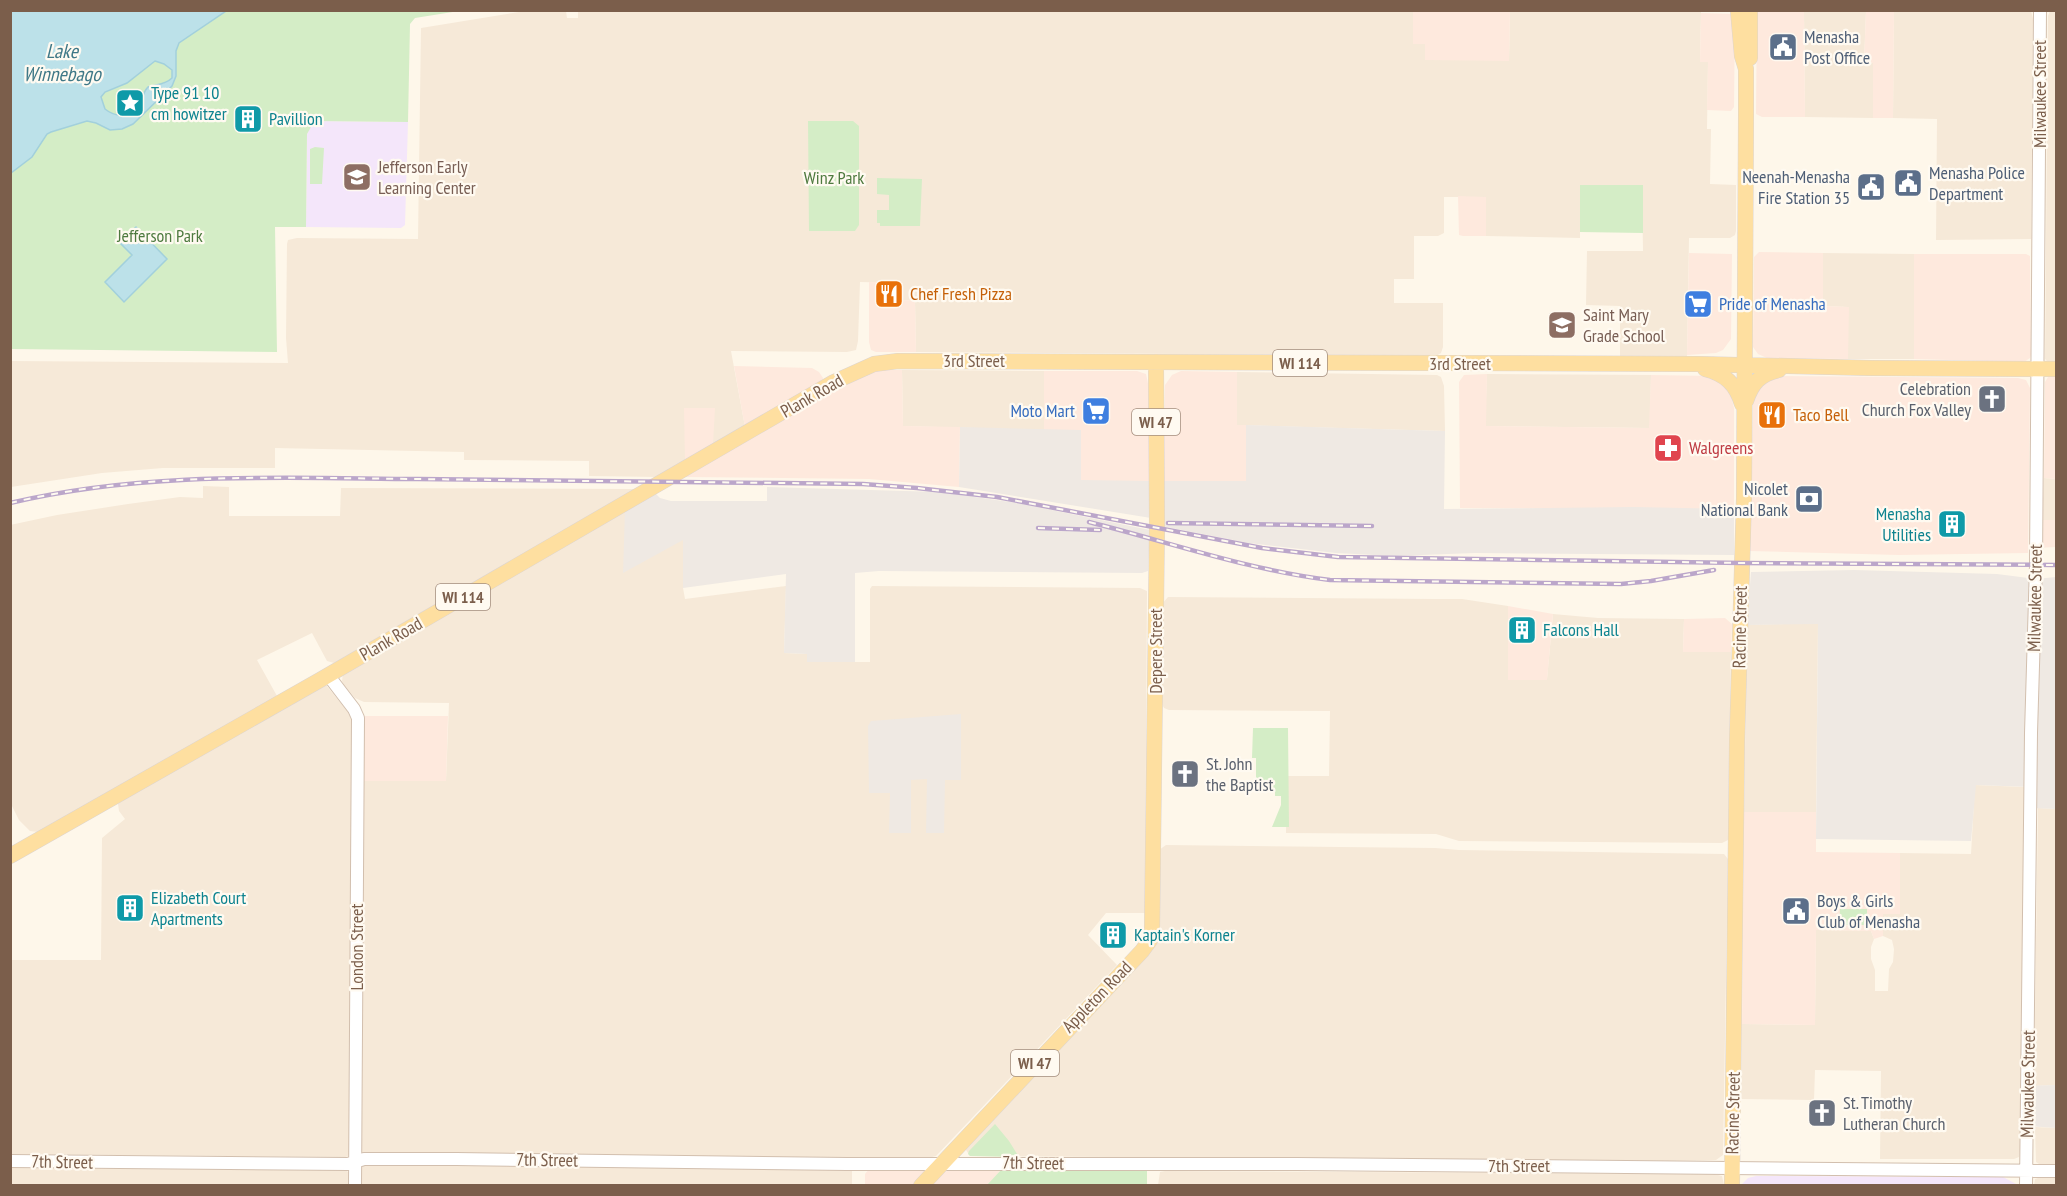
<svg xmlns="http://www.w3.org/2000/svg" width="2067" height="1196" font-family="'PT Sans Narrow',sans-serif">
<rect width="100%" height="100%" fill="#fef7ea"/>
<path fill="#f6e9d8" d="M578,10L1413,11L1414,44H1425L1509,61L1510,11H1701L1700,62H1708L1707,129H1711L1710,184L1736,185V231L1735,235L1730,238H1689L1687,358L1620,357V306L1586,305L1587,251H1643L1642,185H1580V238L1486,236V197H1444V233L1438,236H1414V279H1394V303H1443V347L1441,353L1436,356L916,352L915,301L903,300V283L860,282L858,341L856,350L847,352L731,351L745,427L658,477L589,476V461L464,460V452L275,448V468H163L102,473L11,487L10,361L288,363L286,338L287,244L288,240L297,238L418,239L421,28L525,11H566L567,18H578Z
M2056,10V363L2048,362L2045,359L2048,16L2050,11Z
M1804,11H1866L1864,62L1873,63V118L1805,117Z
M1894,11H2031L2033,19L2031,239L1936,240L1937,119L1893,118Z
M1823,253L1914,254V359H1848V307L1823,306Z
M902,370L1044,371V430L903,426Z
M1237,372L1437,375L1441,377L1444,386L1445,431L1237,425Z
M1487,374L1651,375L1650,428L1485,426Z
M2044,478L2056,479V520H2042Z
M203,486L229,487V516H340L341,488L635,489L334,663L327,661L312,633L257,660L277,696L43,830L38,832L30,831L19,820L11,804L10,525L57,515L128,504L180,497L203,498Z
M625,510L684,539L683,588L685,599L786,586L784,653L807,654L808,662H870V589L872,586L1140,588L1147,591L1145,913H1106L1088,935L1117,965L936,1156L925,1159L365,1154L362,1152L363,781H446L449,703L364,702L355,698L344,685L342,681L343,673Z
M1168,597L1437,599H1462L1508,606V680L1547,679L1553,614L1598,618L1684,619L1683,652H1731L1728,840L1722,843L1459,841L1436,834L1286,833L1287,776H1329L1330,711L1169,710L1164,708L1162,704V604Z
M1818,623L1816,812H1744L1747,625Z
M326,685L352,717L349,1155L346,1157L11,1154V960H101L102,838L125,819L119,811L118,804L119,802Z
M1975,785L2024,787L2020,1151L2019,1157L2014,1159H1880L1881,1071L1815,1070L1814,1100L1741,1099L1742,1024L1815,1025L1816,930L1871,931L1874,939L1871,947V959L1875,970V991H1888L1889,969L1893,962L1894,949L1892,940L1883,936V914H1900V853L1971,854Z
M2038,808L2056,809V1085L2034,1086Z
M1166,845L1435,848L1459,850L1724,854L1728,859L1723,1155L1716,1160L1666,1161L970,1156L966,1150L967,1146L1124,979L1160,938L1159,850Z
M2035,1127L2056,1128V1165L2039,1164L2036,1162Z
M364,1164L845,1169L852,1171V1186H361V1167Z
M11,1168L345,1170L350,1173V1186H11Z
M1165,1171L1714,1174L1722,1176L1724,1185H1158L1160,1172Z
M2038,1178H2056V1185H2034L2035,1179Z"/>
<path fill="#fee9dd" d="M1413,11H1510L1509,61L1425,60V44H1413Z
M1757,11H1804L1805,117H1762L1756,114Z
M1866,11H1894L1893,118H1873V63H1864Z
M1701,13L1735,14L1734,107L1731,111L1707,110L1708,62H1700Z
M1458,196L1486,197V236H1463L1459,235Z
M1759,252L1823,253V306L1849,307L1848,359L1767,358L1758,354L1753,347V341L1754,257Z
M1689,253L1732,254L1731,339L1723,350L1716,353L1687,355Z
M1914,254H2026L2030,256L2031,355L2030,358L2024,362L1914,359Z
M869,282L903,283V300L915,301L916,352H876L871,350L869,342Z
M734,366L812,368L819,372L823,378L822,382L745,427Z
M878,370H902L903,426L960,427L959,487L869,479L684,477L844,382Z
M1044,371H1137L1146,374L1149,388L1150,481H1081L1044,430Z
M1181,371L1237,372V425H1246V481H1163L1165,385L1172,375Z
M1487,374L1486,426L1649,428L1651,375L1711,376L1730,391L1734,408V509L1460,508L1459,382L1464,375Z
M1771,376L2018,378L2026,380L2030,388L2028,553L1899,555L1749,551L1753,403L1755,391Z
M2048,377H2056V479L2044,478L2045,382Z
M684,408H715L713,444L685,461Z
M2036,520H2056V547L2036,548Z
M1508,606L1553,614L1547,680H1508Z
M1725,618L1732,624L1731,652H1683L1684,619Z
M365,716H448L446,781H363L364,717Z
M1744,812H1816V852L1900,853V914H1883V936L1874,939L1871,931L1816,930L1815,1025L1742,1024Z
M870,1168L951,1171L1001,1170L987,1186L865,1185V1174Z"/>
<path fill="#efe9e3" d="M1246,425L1445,431L1444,509L1634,507L1734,509V555L1475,553L1394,556L1336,553L1249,543L1161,526L1163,481H1246Z
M960,427L1081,430V480L1150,481L1151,518L959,487Z
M767,487L940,492L1017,503L1150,530L1148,571L1142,573L879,571L855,573V662H807V654L784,653L786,574L683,588V540L623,573L625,510L656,494L660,498L671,501H767Z
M1854,570L1997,574L2036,579L2056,577V809L2031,808V787L1976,785L1971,841L1816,839L1818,624L1747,625L1751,572Z
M961,714V780H945L944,833H926L927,779L911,780V833H889L890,793H869L868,726L871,721Z
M2056,1085V1128L2027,1126V1086Z"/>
<path fill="#f4e6fa" d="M312,121L408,122L405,225L401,228L306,227L307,134Z
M1756,1176L2003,1177L2018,1185H1741L1748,1178Z"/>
<path fill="#d4edc6" d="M226,11H459L415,18L410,24L408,122L312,121L311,127L307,134L306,227H275L277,352L11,349V173L32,157L47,133L51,132L87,121L96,123L110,130L122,129L133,124L151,105L168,92L176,76V51L179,43Z
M155,61L164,64L172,70V78C165,85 157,83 150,89C148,91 144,92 142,95C140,99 140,105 137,109C128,119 114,116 105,109L101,97L105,92L127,83Z
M808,121H853L859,126V225L855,231H809Z
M315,147L324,148L322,184H310V149Z
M877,178L922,179L920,226H880V223H877V210H889V195L877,194Z
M1580,185H1643V233L1580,232Z
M1253,728H1288L1289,827H1272L1281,805V796H1275V788H1256V758H1252Z
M1840,909H1867V925H1839Z
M995,1124L1009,1141L1019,1157L970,1156L968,1154L969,1151Z
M1001,1170L1147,1171V1185H987Z"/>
<path fill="#bce1e9" stroke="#a2d0dc" stroke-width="1.5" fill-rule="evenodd" d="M11,10H226V11L179,43L176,51V76L172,86L133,124L122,129L110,130L96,123L87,121L51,132L47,134L32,157L11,173ZM155,61L164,64L172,70V78C165,85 157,84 148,87C143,92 143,97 139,104C132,118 116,118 105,109L101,97L105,92L127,83Z
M136,227L167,259L124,302L105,282L132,255L120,243Z"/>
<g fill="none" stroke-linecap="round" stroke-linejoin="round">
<g stroke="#d2bfae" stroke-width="14">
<path id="minor" d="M328,675L354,709L358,718L355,1186
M10,1161L348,1164L364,1159H456L847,1164H1297L2056,1171
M2026,1186L2031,733L2036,565L2040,10"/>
</g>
<g stroke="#ddd5d0" stroke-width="16">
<path id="major" d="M1750,10V58
M1705,369C1725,374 1736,384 1742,404
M1746,401C1752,383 1760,374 1779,370
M10,856L320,680L834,382L874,364L898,361L1698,364L1871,368L2056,369
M921,1186L1142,951L1150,940L1152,931L1157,527L1156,362
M1732,1186L1737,741L1744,498L1746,113V69L1742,56L1738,10"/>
</g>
<use href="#minor" stroke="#fff" stroke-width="12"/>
<use href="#major" stroke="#fedfa0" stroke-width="15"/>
<g stroke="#bba6ca" stroke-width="4.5">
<path id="rail" d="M10,503C145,471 281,478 418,479C566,481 715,482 863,484L917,488L997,497L1262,548L1338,557L1742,563L2056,565
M1089,522C1169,542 1248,570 1330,580L1621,584L1651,581L1714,570
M1168,523L1372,526
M1038,528L1100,530"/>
</g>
<use href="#rail" stroke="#fffaf1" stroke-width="2" stroke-dasharray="7" stroke-linecap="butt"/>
</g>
<defs>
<g id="civic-square" transform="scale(1.5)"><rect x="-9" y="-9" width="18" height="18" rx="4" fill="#5c6f8a" stroke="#fffaf1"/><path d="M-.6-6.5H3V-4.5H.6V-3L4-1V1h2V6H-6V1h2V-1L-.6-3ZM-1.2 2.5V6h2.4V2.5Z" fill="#fff"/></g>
<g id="sight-square" transform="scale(1.5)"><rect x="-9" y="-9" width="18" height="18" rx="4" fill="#0f9aa8" stroke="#fffaf1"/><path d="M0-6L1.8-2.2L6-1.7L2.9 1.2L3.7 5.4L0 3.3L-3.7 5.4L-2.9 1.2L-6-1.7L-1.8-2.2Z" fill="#fff"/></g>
<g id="building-square" transform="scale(1.5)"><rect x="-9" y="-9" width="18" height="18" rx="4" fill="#0f9aa8" stroke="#fffaf1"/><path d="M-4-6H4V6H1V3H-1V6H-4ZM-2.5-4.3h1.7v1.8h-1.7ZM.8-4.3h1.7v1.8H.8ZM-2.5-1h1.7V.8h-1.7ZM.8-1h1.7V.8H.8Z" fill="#fff"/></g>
<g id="school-square" transform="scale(1.5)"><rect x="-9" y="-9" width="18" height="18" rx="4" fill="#8d6e63" stroke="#fffaf1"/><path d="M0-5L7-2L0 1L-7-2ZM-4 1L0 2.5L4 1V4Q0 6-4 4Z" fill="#fff"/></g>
<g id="restaurant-square" transform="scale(1.5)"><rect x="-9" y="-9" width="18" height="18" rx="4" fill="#e8710a" stroke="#fffaf1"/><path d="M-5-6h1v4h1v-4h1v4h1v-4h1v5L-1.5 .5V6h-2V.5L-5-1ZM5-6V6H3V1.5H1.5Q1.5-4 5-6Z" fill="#fff"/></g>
<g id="supermarket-square" transform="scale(1.5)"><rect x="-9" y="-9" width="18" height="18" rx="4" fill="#3f7fe0" stroke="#fffaf1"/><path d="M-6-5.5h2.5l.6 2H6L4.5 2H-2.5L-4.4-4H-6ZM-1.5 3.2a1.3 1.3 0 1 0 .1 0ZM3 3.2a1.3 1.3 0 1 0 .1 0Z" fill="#fff"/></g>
<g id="church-square" transform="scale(1.5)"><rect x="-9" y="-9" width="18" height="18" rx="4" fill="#6b7280" stroke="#fffaf1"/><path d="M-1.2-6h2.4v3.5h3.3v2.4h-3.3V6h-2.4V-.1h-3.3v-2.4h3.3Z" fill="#fff"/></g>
<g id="pharmacy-square" transform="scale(1.5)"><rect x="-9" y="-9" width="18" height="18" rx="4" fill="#e0444e" stroke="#fffaf1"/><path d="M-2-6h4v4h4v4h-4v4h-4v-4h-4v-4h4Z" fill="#fff"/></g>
<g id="bank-square" transform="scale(1.5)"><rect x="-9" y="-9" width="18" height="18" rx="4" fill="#5c6f8a" stroke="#fffaf1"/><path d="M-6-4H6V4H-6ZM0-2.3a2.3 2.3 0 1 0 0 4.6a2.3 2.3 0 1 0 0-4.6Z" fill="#fff"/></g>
</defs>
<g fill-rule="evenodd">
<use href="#civic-square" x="1783" y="47"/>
<use href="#sight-square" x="130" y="103"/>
<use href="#building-square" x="248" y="119"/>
<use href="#school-square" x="357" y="177"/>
<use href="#civic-square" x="1908" y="183"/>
<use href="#civic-square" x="1871" y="187"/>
<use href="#restaurant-square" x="889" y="294"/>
<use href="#supermarket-square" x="1698" y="304"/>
<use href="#school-square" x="1562" y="325"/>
<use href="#church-square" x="1992" y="399"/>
<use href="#supermarket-square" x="1096" y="411"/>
<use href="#restaurant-square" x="1772" y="415"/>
<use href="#pharmacy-square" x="1668" y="448"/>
<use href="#bank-square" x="1809" y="499"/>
<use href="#building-square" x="1952" y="524"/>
<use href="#building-square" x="1522" y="630"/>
<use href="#church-square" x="1185" y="774"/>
<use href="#building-square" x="130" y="908"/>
<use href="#civic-square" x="1796" y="911"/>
<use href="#building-square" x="1113" y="935"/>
<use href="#church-square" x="1822" y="1113"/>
</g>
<g text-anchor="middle" stroke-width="4.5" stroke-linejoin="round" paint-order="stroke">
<g fill="#fffaf1" stroke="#a38d7d" stroke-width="1.5">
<rect x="1273" y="350" width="54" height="26" rx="4.5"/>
<rect x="1132" y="409" width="48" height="26" rx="4.5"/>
<rect x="436" y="584" width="54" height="26" rx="4.5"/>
<rect x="1011" y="1050" width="48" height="26" rx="4.5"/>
</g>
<g font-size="16" font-weight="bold" fill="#7b5e4b">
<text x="1300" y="369">WI 114</text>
<text x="1156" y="428">WI 47</text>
<text x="463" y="603">WI 114</text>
<text x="1035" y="1069">WI 47</text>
</g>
<g font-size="18" fill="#4e5e75" stroke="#fffaf1" text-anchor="start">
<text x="1804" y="43">Menasha<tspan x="1804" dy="21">Post Office</tspan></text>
<text x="1929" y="179">Menasha Police<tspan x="1929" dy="21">Department</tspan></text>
<text x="1850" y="183" text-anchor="end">Neenah-Menasha<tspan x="1850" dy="21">Fire Station 35</tspan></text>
<text x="1788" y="495" text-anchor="end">Nicolet<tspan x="1788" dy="21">National Bank</tspan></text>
<text x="1817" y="907">Boys &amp; Girls<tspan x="1817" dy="21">Club of Menasha</tspan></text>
</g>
<g font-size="18" fill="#0d838f" stroke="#fffaf1" text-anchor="start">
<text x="151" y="99">Type 91 10<tspan x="151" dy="21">cm howitzer</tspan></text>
<text x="269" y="125">Pavillion</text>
<text x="1931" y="520" text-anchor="end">Menasha<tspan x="1931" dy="21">Utilities</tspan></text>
<text x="1543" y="636">Falcons Hall</text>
<text x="151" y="904">Elizabeth Court<tspan x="151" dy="21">Apartments</tspan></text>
<text x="1134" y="941">Kaptain's Korner</text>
</g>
<g font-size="18" fill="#7b5e4b" stroke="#fffaf1">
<text transform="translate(2040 94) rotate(-90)" y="6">Milwaukee Street</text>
<text x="974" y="367">3rd Street</text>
<text x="1460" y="370">3rd Street</text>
<text transform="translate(812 396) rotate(-30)" y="6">Plank Road</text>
<text transform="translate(2035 598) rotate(-89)" y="6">Milwaukee Street</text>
<text transform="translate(1740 627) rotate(-89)" y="6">Racine Street</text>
<text transform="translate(391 639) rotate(-30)" y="6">Plank Road</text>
<text transform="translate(1156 651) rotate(-90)" y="6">Depere Street</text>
<text transform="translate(357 947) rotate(-90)" y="6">London Street</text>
<text transform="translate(1097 997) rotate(-46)" y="6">Appleton Road</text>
<text transform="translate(2028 1084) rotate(-89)" y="6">Milwaukee Street</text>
<text transform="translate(1733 1113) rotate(-89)" y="6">Racine Street</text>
<text transform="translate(547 1160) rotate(1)" y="6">7th Street</text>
<text transform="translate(62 1162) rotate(1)" y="6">7th Street</text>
<text transform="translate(1033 1163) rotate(1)" y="6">7th Street</text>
<text x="1519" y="1172">7th Street</text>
</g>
<g font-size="18" fill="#785e54" stroke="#fffaf1" text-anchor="start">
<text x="378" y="173">Jefferson Early<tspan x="378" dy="21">Learning Center</tspan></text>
<text x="1583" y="321">Saint Mary<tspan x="1583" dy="21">Grade School</tspan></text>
</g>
<g font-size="18" fill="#4e7a3f" stroke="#fffaf1">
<text x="834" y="184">Winz Park</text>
<text x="160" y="242">Jefferson Park</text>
</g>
<g font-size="18" fill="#c56008" stroke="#fffaf1" text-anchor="start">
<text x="910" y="300">Chef Fresh Pizza</text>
<text x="1793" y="421">Taco Bell</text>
</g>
<g font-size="18" fill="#366cbe" stroke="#fffaf1" text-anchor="start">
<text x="1719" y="310">Pride of Menasha</text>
<text x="1075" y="417" text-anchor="end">Moto Mart</text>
</g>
<g font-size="18" fill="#5b616d" stroke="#fffaf1" text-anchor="start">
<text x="1971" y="395" text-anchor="end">Celebration<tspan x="1971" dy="21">Church Fox Valley</tspan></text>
<text x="1206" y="770">St. John<tspan x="1206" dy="21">the Baptist</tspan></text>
<text x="1843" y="1109">St. Timothy<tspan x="1843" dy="21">Lutheran Church</tspan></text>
</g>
<g font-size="18" fill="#be3a42" stroke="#fffaf1" text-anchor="start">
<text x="1689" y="454">Walgreens</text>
</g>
<g font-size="20" font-style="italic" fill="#3f7887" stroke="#fffaf1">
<text x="62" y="58">Lake<tspan x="62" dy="23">Winnebago</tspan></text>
</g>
</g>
<rect width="2067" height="1196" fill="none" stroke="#7b5e4b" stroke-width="24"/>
</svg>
